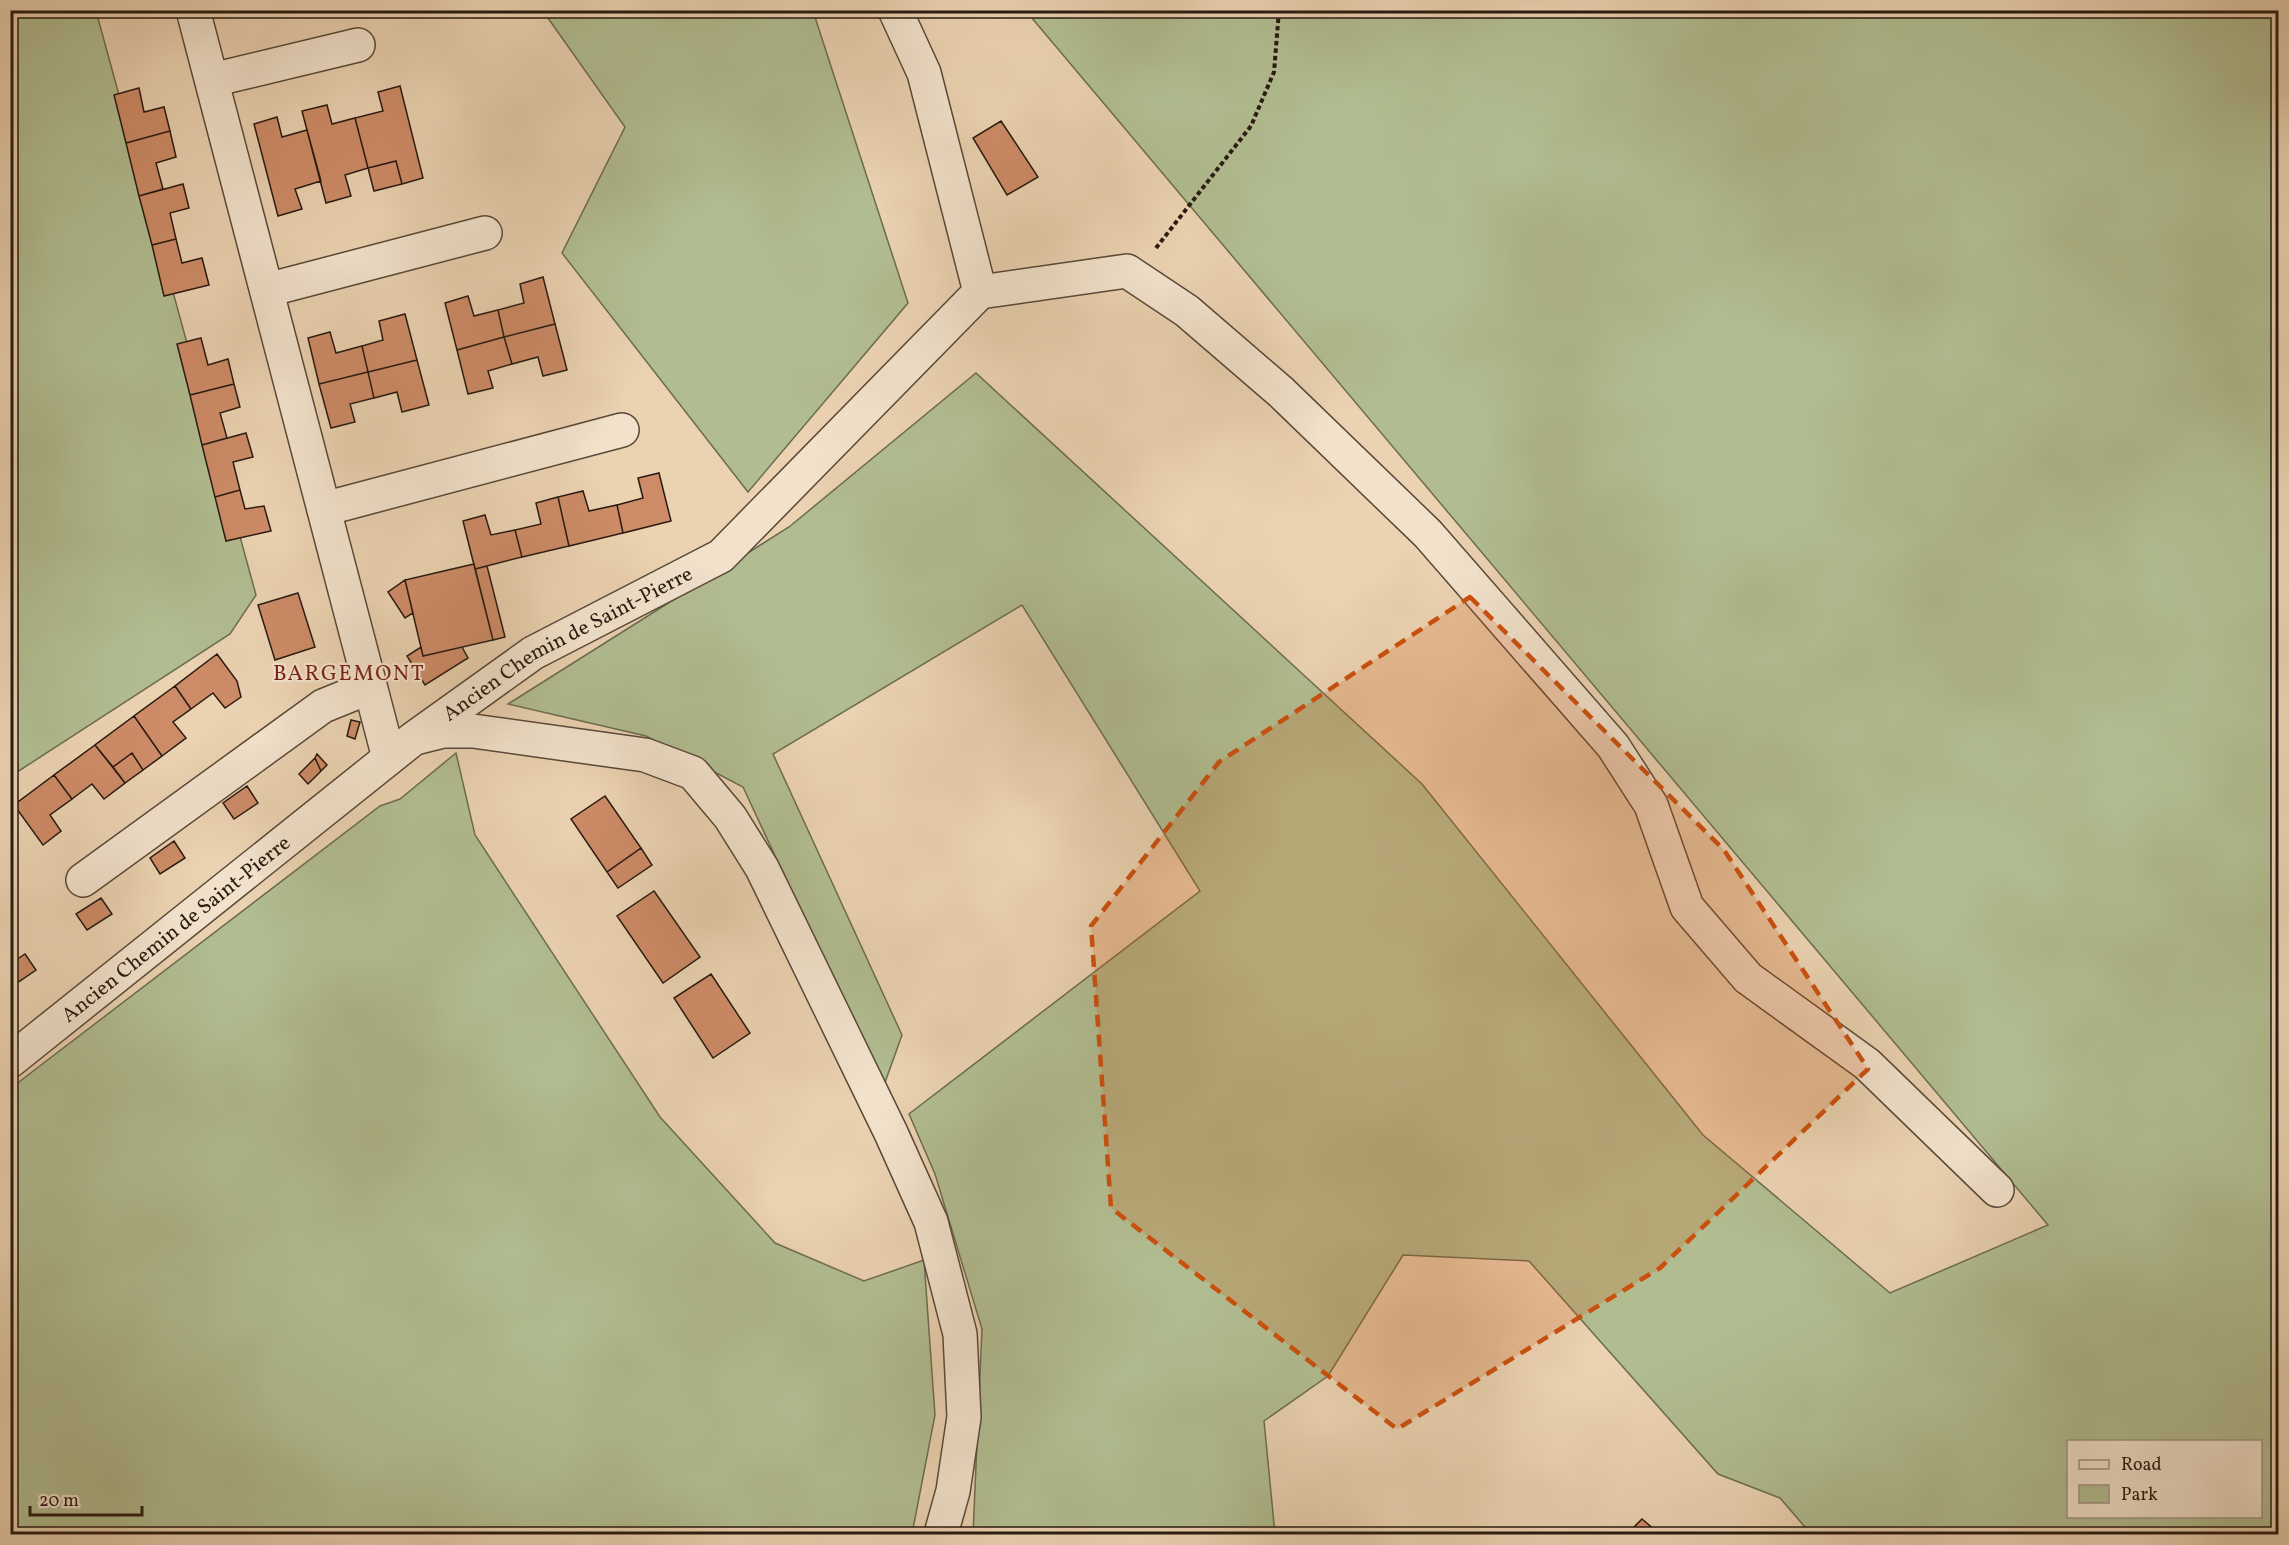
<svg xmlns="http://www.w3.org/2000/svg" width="2289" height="1545" font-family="Vollkorn,serif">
<rect width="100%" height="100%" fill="#ebd2b1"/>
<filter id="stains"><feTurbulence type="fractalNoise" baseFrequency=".00333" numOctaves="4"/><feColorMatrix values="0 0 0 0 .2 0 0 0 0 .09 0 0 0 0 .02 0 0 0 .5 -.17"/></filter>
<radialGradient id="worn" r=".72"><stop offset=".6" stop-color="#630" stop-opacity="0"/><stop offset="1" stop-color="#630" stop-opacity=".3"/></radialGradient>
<path fill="#b1bd91" stroke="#6c6c51" stroke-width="1.5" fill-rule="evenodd" d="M11,11H96L256,595L230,634L11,776Z
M543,11H813L908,303L748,492L562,253L625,127Z
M1026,11H2278V1534H1811L1780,1498L1718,1474L1529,1261L1403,1255L1328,1376L1264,1421L1275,1534H973L982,1329L935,1174L909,1114L1200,891L1022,605L773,754L902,1035L883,1088L743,787L646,736L508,704L789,527L976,373L1422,784L1703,1135L1890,1293L2048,1225ZM2068,1442H2260V1516H2068Z
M456,753L475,835L660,1117L775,1243L864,1281L924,1260L935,1415L912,1534H11V1088L380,806L400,799Z"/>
<path fill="#cd8b67" stroke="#281a11" stroke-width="1.5" d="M400,86L423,178L402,184L396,161L368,168L355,118L383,111L378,92Z
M139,88L144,112L164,107L170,131L126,143L114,95Z
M327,105L332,124L355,118L368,168L345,175L351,196L326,203L302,111Z
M277,117L282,137L307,130L321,181L295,189L302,209L278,216L254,124Z
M1001,121L1038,177L1007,195L973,138Z
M170,131L176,157L156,163L163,189L139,196L126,143Z
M396,161L402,184L374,191L368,168Z
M183,184L189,208L170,213L176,239L152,245L139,196Z
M176,239L182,263L202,258L209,285L164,296L152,245Z
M543,277L555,324L504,337L498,310L524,303L520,284Z
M468,296L474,316L498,310L504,337L457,350L445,303Z
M405,314L417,360L368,372L362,346L383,340L379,321Z
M555,324L567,370L543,376L538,357L512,364L504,337Z
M330,332L336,353L362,346L368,372L319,384L308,338Z
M504,337L512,364L488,371L493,388L468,394L457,350Z
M201,338L208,365L228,359L234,384L190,395L177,344Z
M417,360L429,405L402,412L397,392L374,398L368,372Z
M368,372L374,398L350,404L355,422L331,428L319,384Z
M234,384L240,407L220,413L227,438L202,445L190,395Z
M246,433L253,457L233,462L240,490L215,497L202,445Z
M659,473L671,521L623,533L617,505L643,498L638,478Z
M240,490L245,509L264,506L271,531L226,541L215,497Z
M583,491L589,511L617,505L623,533L569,546L558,497Z
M558,497L569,546L522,557L515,530L541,524L536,503Z
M485,515L491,535L515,530L522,557L475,569L463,521Z
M474,564L493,640L423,656L405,580Z
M487,566L505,637L493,640L475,569Z
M405,580L413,613L405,618L388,592Z
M298,593L315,647L275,660L258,605Z
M421,647L423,656L462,647L468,658L425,685L407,656Z
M217,654L237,681L241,697L225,708L213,693L191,709L175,686Z
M175,686L191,709L173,722L186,738L162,756L134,716Z
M134,716L162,756L143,770L132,753L113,767L95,745Z
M351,720L360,722L355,739L347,736Z
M95,745L125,783L104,799L92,784L72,799L54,775Z
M132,753L143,770L125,783L113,767Z
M317,754L327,765L321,771L315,758Z
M315,758L321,771L308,784L299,774Z
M54,775L72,799L50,815L61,831L43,845L14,805Z
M247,786L258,803L234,819L223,803Z
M605,796L641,848L607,872L571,819Z
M174,841L185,858L160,874L150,858Z
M641,848L652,865L618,888L607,872Z
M654,891L700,957L663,983L617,916Z
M101,898L112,914L87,930L76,914Z
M25,954L36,970L11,987L10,964Z
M711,974L750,1033L713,1058L674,998Z
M1642,1519L1656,1531L1653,1534H1627Z"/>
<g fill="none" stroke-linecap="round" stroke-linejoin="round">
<g stroke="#594839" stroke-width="36">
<g id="minor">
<path d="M193,10L389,758"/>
<path d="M895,10L924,73L980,292"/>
<path d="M212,80L358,45"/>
<path d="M267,290L485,233"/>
<path d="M324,509L622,430"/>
<path d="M419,737L443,731H473L645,755L693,773L730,817L762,868L891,1133L931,1222L960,1334L964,1417L953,1491L941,1534"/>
<path d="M83,880L323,706L370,687"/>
<path id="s1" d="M10,1061L413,739L533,653L721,556L980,292L1127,271L1187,311L1281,392L1428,534L1613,746L1651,805L1687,907L1748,978L1867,1064L1997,1190"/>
</g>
</g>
<path stroke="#281a11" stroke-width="4" stroke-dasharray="4.5 3" stroke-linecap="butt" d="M1156,248L1251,126L1274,72L1279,10"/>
<use href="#minor" stroke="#f2e2cc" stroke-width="33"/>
</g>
<path fill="#cb500d" fill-opacity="0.2" stroke="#cb500d" stroke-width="4.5" stroke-dasharray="12 8" stroke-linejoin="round" d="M1470,597L1724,850L1868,1069L1660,1268L1397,1429L1111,1208L1091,926L1219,762Z"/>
<g text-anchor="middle" stroke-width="4.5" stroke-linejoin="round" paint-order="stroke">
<g font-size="21" fill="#281a11" stroke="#f2e2cc">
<text dy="7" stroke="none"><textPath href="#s1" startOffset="698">Ancien Chemin de Saint-Pierre</textPath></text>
<text dy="7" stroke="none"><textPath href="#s1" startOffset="212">Ancien Chemin de Saint-Pierre</textPath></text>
</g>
<g font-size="22" letter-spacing="1.5" fill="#7a1f14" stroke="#f2e2cc">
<text x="349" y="680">BARGEMONT</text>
</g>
</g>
<rect width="2289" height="1545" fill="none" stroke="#ebd2b1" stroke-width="36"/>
<rect x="12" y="12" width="2265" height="1521" fill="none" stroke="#281a11" stroke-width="3"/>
<rect x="18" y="18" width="2253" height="1509" fill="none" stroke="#281a11" stroke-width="1.5"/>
<rect x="2067" y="1440" width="195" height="78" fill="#f2e2cc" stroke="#a19281" stroke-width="1.5"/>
<rect x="2079" y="1460" width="30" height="9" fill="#f2e2cc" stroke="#a19281" stroke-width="1.5"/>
<text x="2121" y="1470" font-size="18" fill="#281a11">Road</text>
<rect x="2079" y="1485" width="30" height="18" fill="#b1bd91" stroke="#a19281" stroke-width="1.5"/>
<text x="2121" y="1500" font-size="18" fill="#281a11">Park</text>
<path d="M30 1506v9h112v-9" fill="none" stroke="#281a11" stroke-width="3"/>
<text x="39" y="1506" font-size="18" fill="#281a11" stroke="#f2e2cc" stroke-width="4.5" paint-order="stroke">20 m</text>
<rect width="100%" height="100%" filter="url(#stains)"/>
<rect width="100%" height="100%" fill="url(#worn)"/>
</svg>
